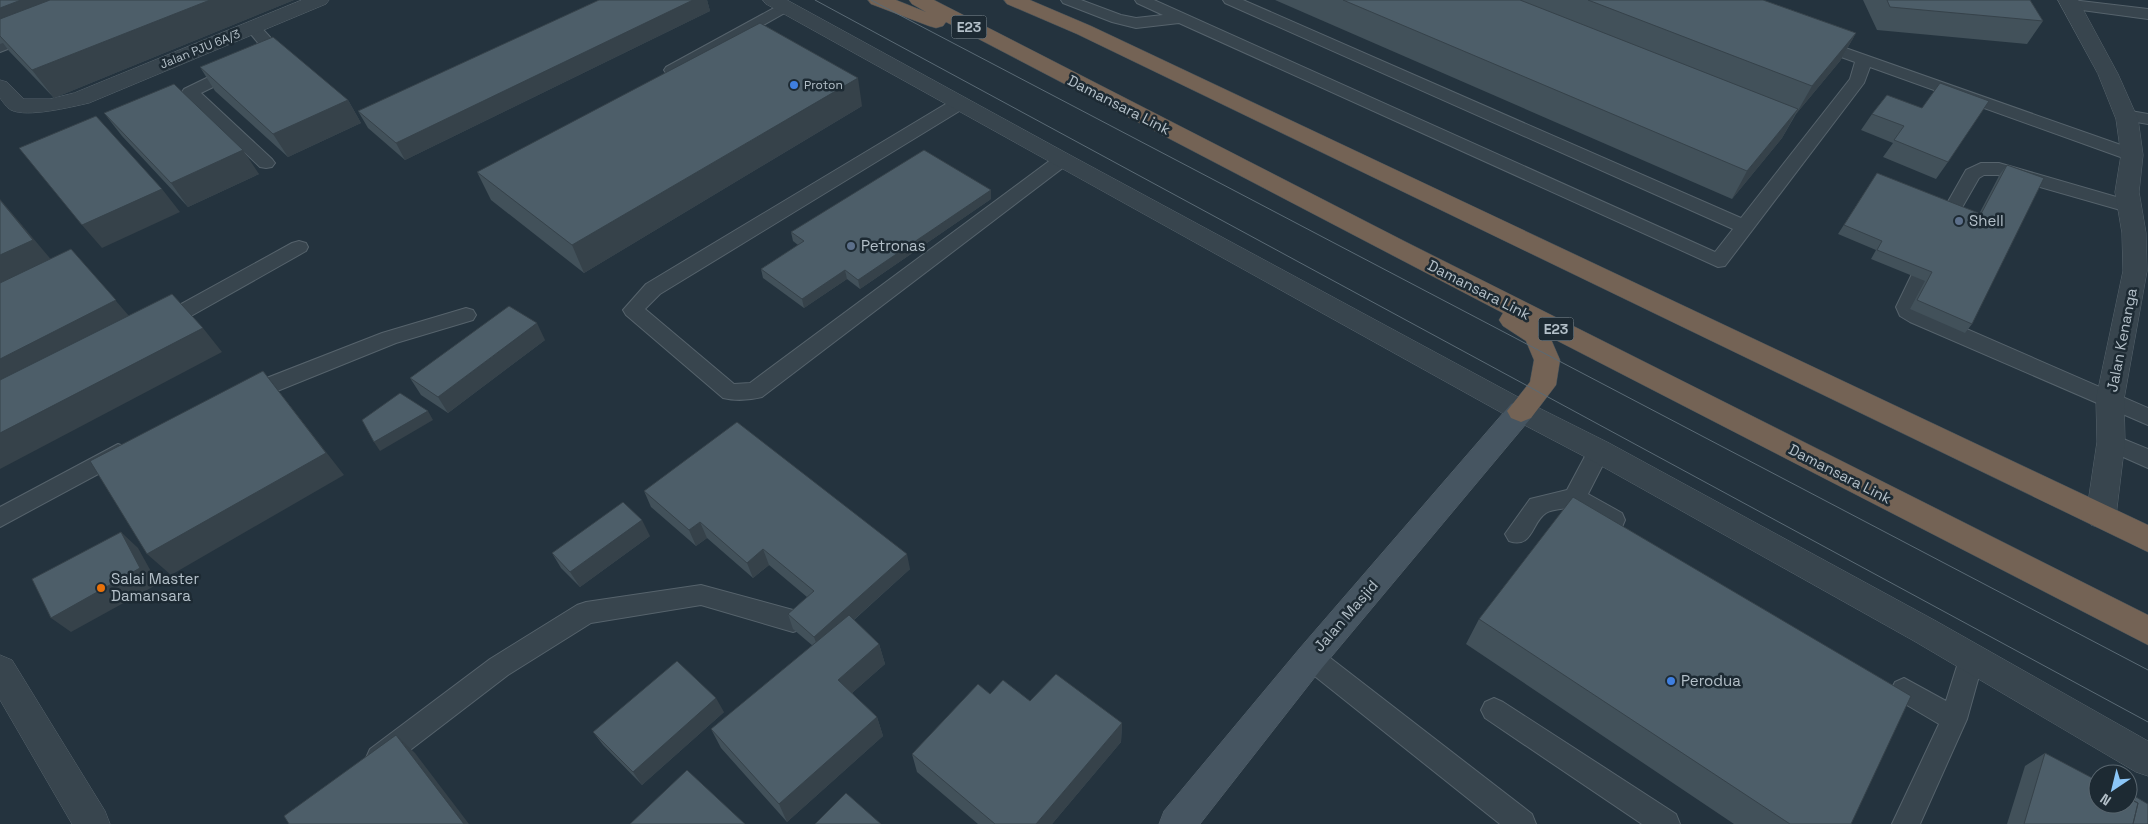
<svg xmlns="http://www.w3.org/2000/svg" width="2148" height="824" font-family="'Space Grotesk',sans-serif">
<rect width="100%" height="100%" fill="#24333e"/>
<g fill="none" stroke-linecap="round" stroke-linejoin="round">
<g stroke="#56636c" stroke-width="2">
<path id="lane" d="M1061,0H1081L1121,15L1136,18L1163,15L1137,3L1135,0H1154L1715,252L1733,229L1225,3L1223,0H1243L1741,218L1850,79L1855,62L1811,46L1809,43L1811,40L1817,38L2138,151L2141,155L2138,159L2132,160L2126,159L1870,67L1864,83L1725,266L1718,267L1179,23L1136,28L1112,22L1063,3Z
M2072,0L2148,9V19L2067,8L2064,5L2067,2Z
M785,2L790,4L793,7L790,10L678,73H666L664,70L666,67Z
M253,22L258,24L280,48L282,51L280,54L201,93L272,159L275,163L272,167L266,168L260,167L182,92L184,89L264,50L245,27L248,24Z
M31,30L36,32L39,35L36,38L0,52V42Z
M960,98L966,99L968,103L966,107L660,294L645,309L734,384L750,383L1056,156L1062,155L1068,156L1071,160L1068,164L762,397C750,400 735,401 723,398L626,315L623,310L646,284L954,99Z
M2125,110L2148,114V124L2119,119L2117,115L2119,111Z
M1981,163H1999L2137,203L2140,207L2137,211L2131,213L1998,175H1984L1979,178L1956,218L1950,220L1944,218L1941,214L1966,170Z
M299,241L306,243L308,247L306,251L168,329L161,331L154,329L151,324L154,319L292,243Z
M1919,272L1926,274L1929,279L1916,307L2148,408V425L1910,322L1900,316L1896,307L1912,274Z
M466,308L473,310L476,315L473,320L396,343L255,400L248,402L241,400L238,394L241,388L382,333Z
M2111,434L2148,449V468L2103,448L2100,442L2103,436Z
M1599,442L1607,445L1610,451L1588,494L1622,513L1625,520L1622,527L1614,529L1606,527L1573,507C1565,509 1552,509 1546,513C1531,523 1533,549 1509,541L1505,534L1530,499L1567,490L1591,445Z
M118,444L126,447L129,453L126,459L0,527V507Z
M701,585L793,610L802,613L805,621L802,629L793,632L701,605L591,623L508,675L388,767L379,771L370,767L366,758L370,749L490,659L577,605L586,602Z
M1311,647L1320,650L1532,814L1536,824H1500L1302,666L1298,658L1302,650Z
M1971,647L1980,650L1984,658L1967,719L1920,824H1892L1939,724L1895,698L1891,690L1895,682L1904,678L1946,701L1962,650Z
M1494,698L1503,702L1676,814L1680,824H1642L1485,718L1481,710L1485,702Z"/>
</g>
<g stroke="#56636c" stroke-width="1">
<path id="street" d="M302,0H329L326,4L89,103C71,107 27,118 11,110C7,108 3,102 0,98V80L7,82L24,99H50L74,93Z
M763,0H787L1070,155L1531,404L1609,443L1936,621L2148,741V776L2136,772L1914,641L1589,459L1511,418L766,4Z
M2058,0H2078L2118,74L2138,119L2143,155L2139,192L2146,233L2147,271L2124,399L2125,442L2116,516L2111,525L2101,528L2091,525L2086,516L2097,442L2096,399L2123,271L2122,233L2115,192L2121,155L2116,119L2098,74Z
M0,655L12,660L105,811L110,824H72L0,700Z"/>
</g>
<g stroke="#56636c" stroke-width="1">
<path id="secondary" d="M1521,400L1531,404L1535,411L1531,418L1322,668L1200,824H1159L1164,811L1300,648L1511,404Z"/>
</g>
<g stroke="#435059" stroke-width="1">
<path id="highway" d="M868,0H896L926,12L912,4L909,0H934L1404,241L2148,615V645L1550,337L1560,360L1556,385L1531,418L1521,422L1511,418L1507,411L1530,382L1534,360L1526,341L1503,326L1499,320L1503,313L946,22L943,26L936,28L929,26L871,4Z
M1004,0H1030L1091,26L2148,525V552L1077,34L1007,4Z"/>
</g>
<use href="#lane" fill="#38454e" fill-rule="evenodd"/>
<use href="#street" fill="#38454e" fill-rule="evenodd"/>
<use href="#secondary" fill="#465561" fill-rule="evenodd"/>
<use href="#highway" fill="#746355" fill-rule="evenodd"/>
<path stroke="#5a6a75" stroke-width="1" d="M815,0L2148,722
M871,0L2148,670"/>
</g>
<path fill="#42515a" d="M0,0H294L54,98L9,51L3,43L0,44Z
M599,0H707L710,11L405,160L368,128L358,111Z
M1275,0H1763L1856,33L1840,61L1796,114L1782,138L1732,199Z
M1863,0H2030L2043,21L2027,44L1877,30Z
M200,67L348,100L361,123L288,157L215,91Z
M1887,95L1948,162L1936,179L1883,157L1893,143L1861,130L1872,114Z
M862,106L584,273L491,200L477,172Z
M104,113L259,174L188,207L122,136Z
M2007,165L1972,324L1965,333L1910,309L1925,281L1871,259L1876,250L1838,234L1877,173L1979,214L2000,174Z
M991,199L860,289L847,279L804,308L763,278L761,269L798,245L793,241L791,232Z
M545,340L448,413L421,395L410,378Z
M644,491L910,569L854,620L879,644L885,664L852,693L877,717L883,736L787,822L721,748L711,729L813,646L793,629L788,614L807,597L769,565L753,578L707,538L696,546L651,507Z
M650,536L580,587L561,568L552,553Z
M1479,619L1851,824H1734L1466,644Z
M990,694L1030,701L1122,723L1121,742L1052,824H978L917,772L912,754Z
M724,712L642,785L603,745L593,732Z
M2045,753L2131,799L2136,797L2148,824H2007L2025,766Z"/>
<path fill="#36424a" d="M21,0H113L0,36V8Z
M210,0H294L54,98L32,70Z
M693,0H707L710,11L405,160L396,143Z
M1856,33L1840,61L1796,114L1812,86Z
M858,78L862,106L584,273L572,245Z
M348,100L361,123L288,157L273,134Z
M1798,109L1782,138L1732,199L1747,171Z
M243,150L259,174L188,207L171,183Z
M162,189L180,212L102,248L82,225Z
M991,190V199L860,289L858,280Z
M0,199L54,263L0,289Z
M71,249L136,324L0,394V359Z
M845,270L847,279L804,308L802,299Z
M537,323L545,340L448,413L438,397Z
M203,328L222,352L0,469V433Z
M263,371L344,475L171,575L147,554Z
M428,411L433,420L380,451L374,442Z
M642,520L650,536L580,587L570,572Z
M700,522L707,538L696,546L689,530Z
M121,532L138,548L158,584L71,632L51,618Z
M763,549L769,565L753,578L747,563Z
M907,554L910,569L819,651L814,637Z
M879,644L885,664L845,699L838,680Z
M716,698L724,712L642,785L633,772Z
M877,717L883,736L787,822L779,804Z
M1122,723L1121,742L1052,824H1036Z
M396,735L415,753L469,824H464Z"/>
<path fill="#4d5e69" stroke="#36424a" d="M0,0H21L0,8Z
M50,0H210L32,70L0,36V19Z
M599,0H693L396,143L358,111Z
M1343,0H1520L1798,109L1747,171Z
M1588,0H1763L1856,33L1812,86Z
M1887,0H2030L2043,21L1890,7Z
M760,23L858,78L572,245L477,172Z
M273,37L348,100L273,134L200,67Z
M1940,83L1989,101L1948,162L1894,140L1904,126L1872,114L1887,95L1922,108Z
M174,84L243,150L171,183L104,113Z
M96,116L162,189L82,225L19,148Z
M924,150L991,190L858,280L845,270L802,299L761,269L804,241L791,232Z
M2007,165L2044,178L1972,324L1917,300L1932,272L1877,250L1882,241L1844,225L1877,173L1981,214Z
M0,200L33,240L0,255Z
M71,249L116,300L0,359V283Z
M172,294L203,328L0,433V380Z
M509,306L537,323L438,397L410,378Z
M263,371L326,453L147,554L90,461Z
M400,393L428,411L374,442L362,420Z
M737,422L907,554L814,637L788,614L814,591L763,549L747,563L700,522L689,530L644,491Z
M1573,497L1911,696L1851,824H1790L1479,619Z
M623,502L642,520L570,572L552,553Z
M121,532L140,568L51,618L32,579Z
M849,615L879,644L838,680L877,717L779,804L711,729Z
M677,661L716,698L633,772L593,732Z
M1056,674L1122,723L1036,824H995L912,754L978,684L990,694L1003,680L1030,701Z
M396,735L464,824H289L284,816Z
M2045,753L2098,781V804H2128V798L2138,803L2133,824H2024Z
M687,770L745,824H630Z
M846,793L881,824H815Z
M2136,797L2148,804V824H2133L2138,803L2134,801Z"/>
<g fill="#3f7fe0" stroke="#1d2a33" stroke-width="2">
<circle cx="794" cy="85" r="5"/>
<circle cx="1671" cy="681" r="5"/>
</g>
<g fill="#5c6f8a" stroke="#1d2a33" stroke-width="2">
<circle cx="1959" cy="221" r="5"/>
<circle cx="851" cy="246" r="5"/>
</g>
<circle fill="#e8710a" stroke="#1d2a33" stroke-width="2" cx="101" cy="588" r="5"/>
<g text-anchor="middle" stroke-width="5" stroke-linejoin="round" paint-order="stroke">
<g font-size="12" fill="#b4c0c9" stroke="#1d2a33">
<text transform="translate(200 49) rotate(-22)" y="4">Jalan PJU 6A/3</text>
</g>
<g font-size="12" fill="#b4c0c9" stroke="#1d2a33" text-anchor="start">
<text x="804" y="89">Proton</text>
</g>
<g fill="#1d2a33" stroke="#87939c" stroke-width="1">
<rect x="951.5" y="15.5" width="35" height="23" rx="4"/>
<rect x="1538.5" y="317.5" width="35" height="23" rx="4"/>
</g>
<g font-size="14" font-weight="bold" fill="#b4c0c9">
<text x="969" y="32">E23</text>
<text x="1556" y="334">E23</text>
</g>
<g font-size="15" fill="#b4c0c9" stroke="#1d2a33">
<text transform="translate(1119 105) rotate(27)" y="5">Damansara Link</text>
<text transform="translate(1479 290) rotate(27)" y="5">Damansara Link</text>
<text transform="translate(2122 340) rotate(-79)" y="5">Jalan Kenanga</text>
<text transform="translate(1840 474) rotate(27)" y="5">Damansara Link</text>
<text transform="translate(1346 616) rotate(-49)" y="5">Jalan Masjid</text>
</g>
<g font-size="15" fill="#b4c0c9" stroke="#1d2a33" text-anchor="start">
<text x="1969" y="226">Shell</text>
<text x="861" y="251">Petronas</text>
<text x="111" y="584">Salai Master<tspan x="111" dy="17">Damansara</tspan></text>
<text x="1681" y="686">Perodua</text>
</g>
</g>
<g transform="translate(2113 789) rotate(215)"><circle r="24" fill="#1d2a33" stroke="#59666f"/>
<path d="M0-4L9 19L0 12L-9 19Z" fill="#8bc6f7"/>
<text y="-8" font-size="14" font-weight="bold" text-anchor="middle" fill="#b4c0c9">N</text>
</g>
</svg>
